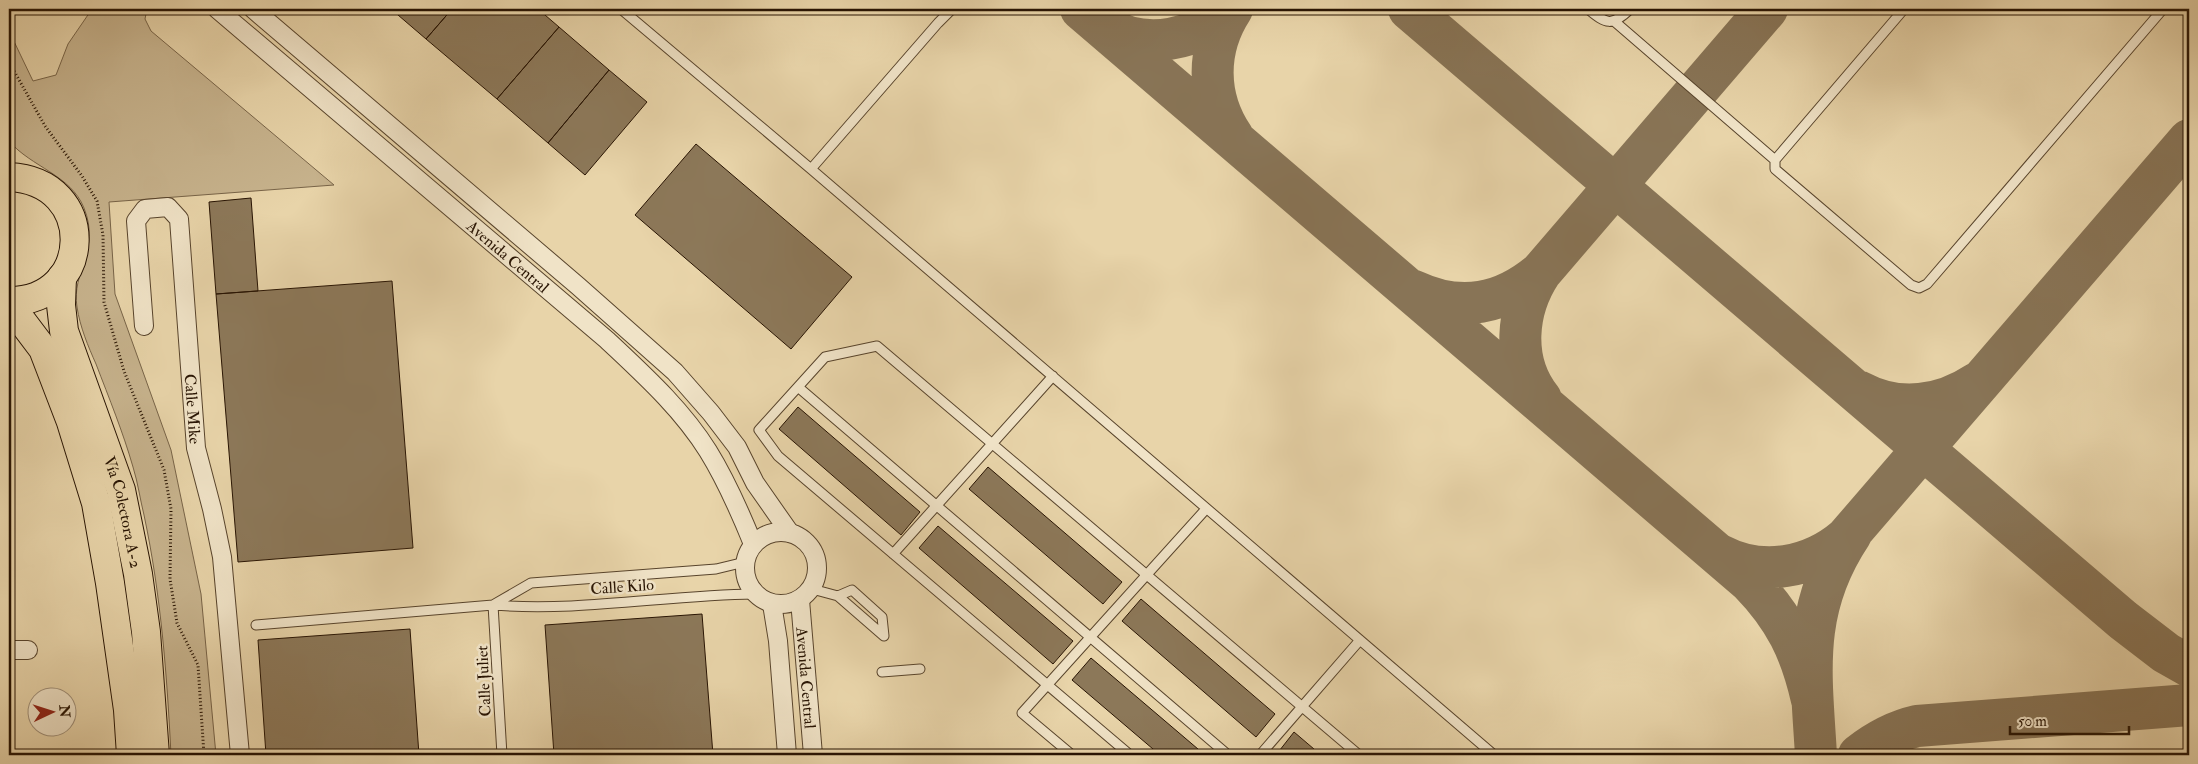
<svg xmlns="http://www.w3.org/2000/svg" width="2198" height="764" font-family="'IM FELL Double Pica',serif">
<rect width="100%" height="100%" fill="#e8d4a9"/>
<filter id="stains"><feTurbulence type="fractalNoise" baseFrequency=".004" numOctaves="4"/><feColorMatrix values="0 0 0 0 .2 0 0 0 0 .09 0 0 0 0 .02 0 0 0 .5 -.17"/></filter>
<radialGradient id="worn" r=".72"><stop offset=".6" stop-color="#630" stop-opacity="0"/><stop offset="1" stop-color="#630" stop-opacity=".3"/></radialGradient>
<path fill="#c7b38d" stroke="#786448" d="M92,9H147L145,19L151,31L334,185L109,202L115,294L171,450L201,594L216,755H171C167,675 161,595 144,515C140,499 138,483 133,467C123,432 109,398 96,364C88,346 80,327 77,307C71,272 101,250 84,208C71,175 31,167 9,141V31L33,81L56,75L68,44Z"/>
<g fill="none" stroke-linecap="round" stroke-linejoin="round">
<path stroke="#887456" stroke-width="42" d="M1081,9L1750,582C1785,618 1801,651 1812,700
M1232,9C1206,49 1206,97 1233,137
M1409,9L2123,620L2166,653L2189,666
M1105,27C1148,52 1196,39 1232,9
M1414,291C1461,313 1503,304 1541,272
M1860,392C1899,413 1942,406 1977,383
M1541,399C1511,361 1516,310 1541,272L1767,9
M1720,555C1762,577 1811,568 1846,538L2189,140
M1816,755C1811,671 1801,609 1851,534
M1859,755C1877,741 1895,731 1917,726L2189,705"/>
</g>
<path fill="#8c7859" stroke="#281403" d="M391,9H452L426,39Z
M452,9H538L559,27L497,99L426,39Z
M559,27L609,70L548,143L497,99Z
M609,70L647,102L585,175L548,143Z
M696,144L852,277L791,349L635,215Z
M251,198L258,291L216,294L209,202Z
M392,281L413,548L238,562L216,294Z
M798,407L920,512L901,535L779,429Z
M988,467L1122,582L1103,604L969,489Z
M938,526L1073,641L1053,664L919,548Z
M1141,599L1275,714L1256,737L1122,621Z
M702,614L713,755H554L545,625Z
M410,629L419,755H266L258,640Z
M1091,658L1205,755H1160L1072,680Z
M1294,732L1321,755H1276Z"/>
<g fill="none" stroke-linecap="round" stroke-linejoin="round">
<g stroke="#58442c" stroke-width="11">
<path id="lane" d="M621,9L811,169L1494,755
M1588,9C1606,24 1612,27 1630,9
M1904,9L1775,160V169L1911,285L1919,288L1927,284L2163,9
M1614,21L1775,160
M811,169L938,23L952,9
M798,387L1228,755
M893,554L1053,376
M745,562L716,569L531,583L493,605C580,612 667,595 754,594
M812,589L838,596L884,636
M838,596L852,590L882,617L884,636
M256,625L493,605L502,755
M882,672L920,669
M1072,755L1022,713L1206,509
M1130,755L778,456L759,430L825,357L877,346L1359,755
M1260,755L1360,640"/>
</g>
<g stroke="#58442c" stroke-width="20">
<g id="street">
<path id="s1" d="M217,9L607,340C643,374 681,408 708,451C726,480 740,512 753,544"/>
<path d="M253,9L578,286L675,372L711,413L737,447L755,483L790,533"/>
<path id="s2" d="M144,326L136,221L145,209L168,207L179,219L196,448L212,509L222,557L240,755"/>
<circle cx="781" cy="568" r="36"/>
<path id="s3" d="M800,600L813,755"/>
<path d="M772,604L778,641L787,755"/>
<path d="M9,650H28"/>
</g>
</g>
<g stroke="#281403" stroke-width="30">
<g id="primary">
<path d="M9,177C99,181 94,302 9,301"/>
<path id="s4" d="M62,277L61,305L64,331L121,490L138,574L146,632L155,755"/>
<path d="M9,304L43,349L71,422L96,503L110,583L128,710L131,755"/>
</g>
</g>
<path stroke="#281403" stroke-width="3" stroke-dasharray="1 2.5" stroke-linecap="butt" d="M9,62L45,126L82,176L97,201L103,235L104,302L124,371L164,470L171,509L170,579L177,623L198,665L204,755"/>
<use href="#lane" stroke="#f0e3c7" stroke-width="9"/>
<use href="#street" stroke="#f0e3c7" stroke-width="18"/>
<use href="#primary" stroke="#e8d4a9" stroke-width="28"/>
</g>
<g text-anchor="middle" stroke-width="5" stroke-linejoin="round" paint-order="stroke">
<g font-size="16" fill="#281403" stroke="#f0e3c7">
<text dy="6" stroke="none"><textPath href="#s1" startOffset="382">Avenida Central</textPath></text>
<text dy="6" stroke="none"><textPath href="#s2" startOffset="350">Calle Mike</textPath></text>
<text dy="6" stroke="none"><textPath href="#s4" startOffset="245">Vía Colectora A-2</textPath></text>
<text transform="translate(622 586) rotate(-4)" y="6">Calle Kilo</text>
<text dy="6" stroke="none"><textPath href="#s3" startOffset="78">Avenida Central</textPath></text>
<text transform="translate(483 681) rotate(-93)" y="6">Calle Juliet</text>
</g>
</g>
<rect width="2198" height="764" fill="none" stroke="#e8d4a9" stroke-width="30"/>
<rect x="10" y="10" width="2178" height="744" fill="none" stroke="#281403" stroke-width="2.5"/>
<rect x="15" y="15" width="2168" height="734" fill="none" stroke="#281403"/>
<g transform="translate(52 712) rotate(86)"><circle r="24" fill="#f0e3c7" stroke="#a09079"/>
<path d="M0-4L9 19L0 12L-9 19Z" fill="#8f2418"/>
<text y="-8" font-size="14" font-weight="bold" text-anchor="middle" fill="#281403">N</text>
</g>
<path d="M2010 726v8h119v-8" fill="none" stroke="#281403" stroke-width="2.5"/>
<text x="2018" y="726" font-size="15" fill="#281403" stroke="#f0e3c7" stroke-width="4" paint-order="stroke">50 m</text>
<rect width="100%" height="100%" filter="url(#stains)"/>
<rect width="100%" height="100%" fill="url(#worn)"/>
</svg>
